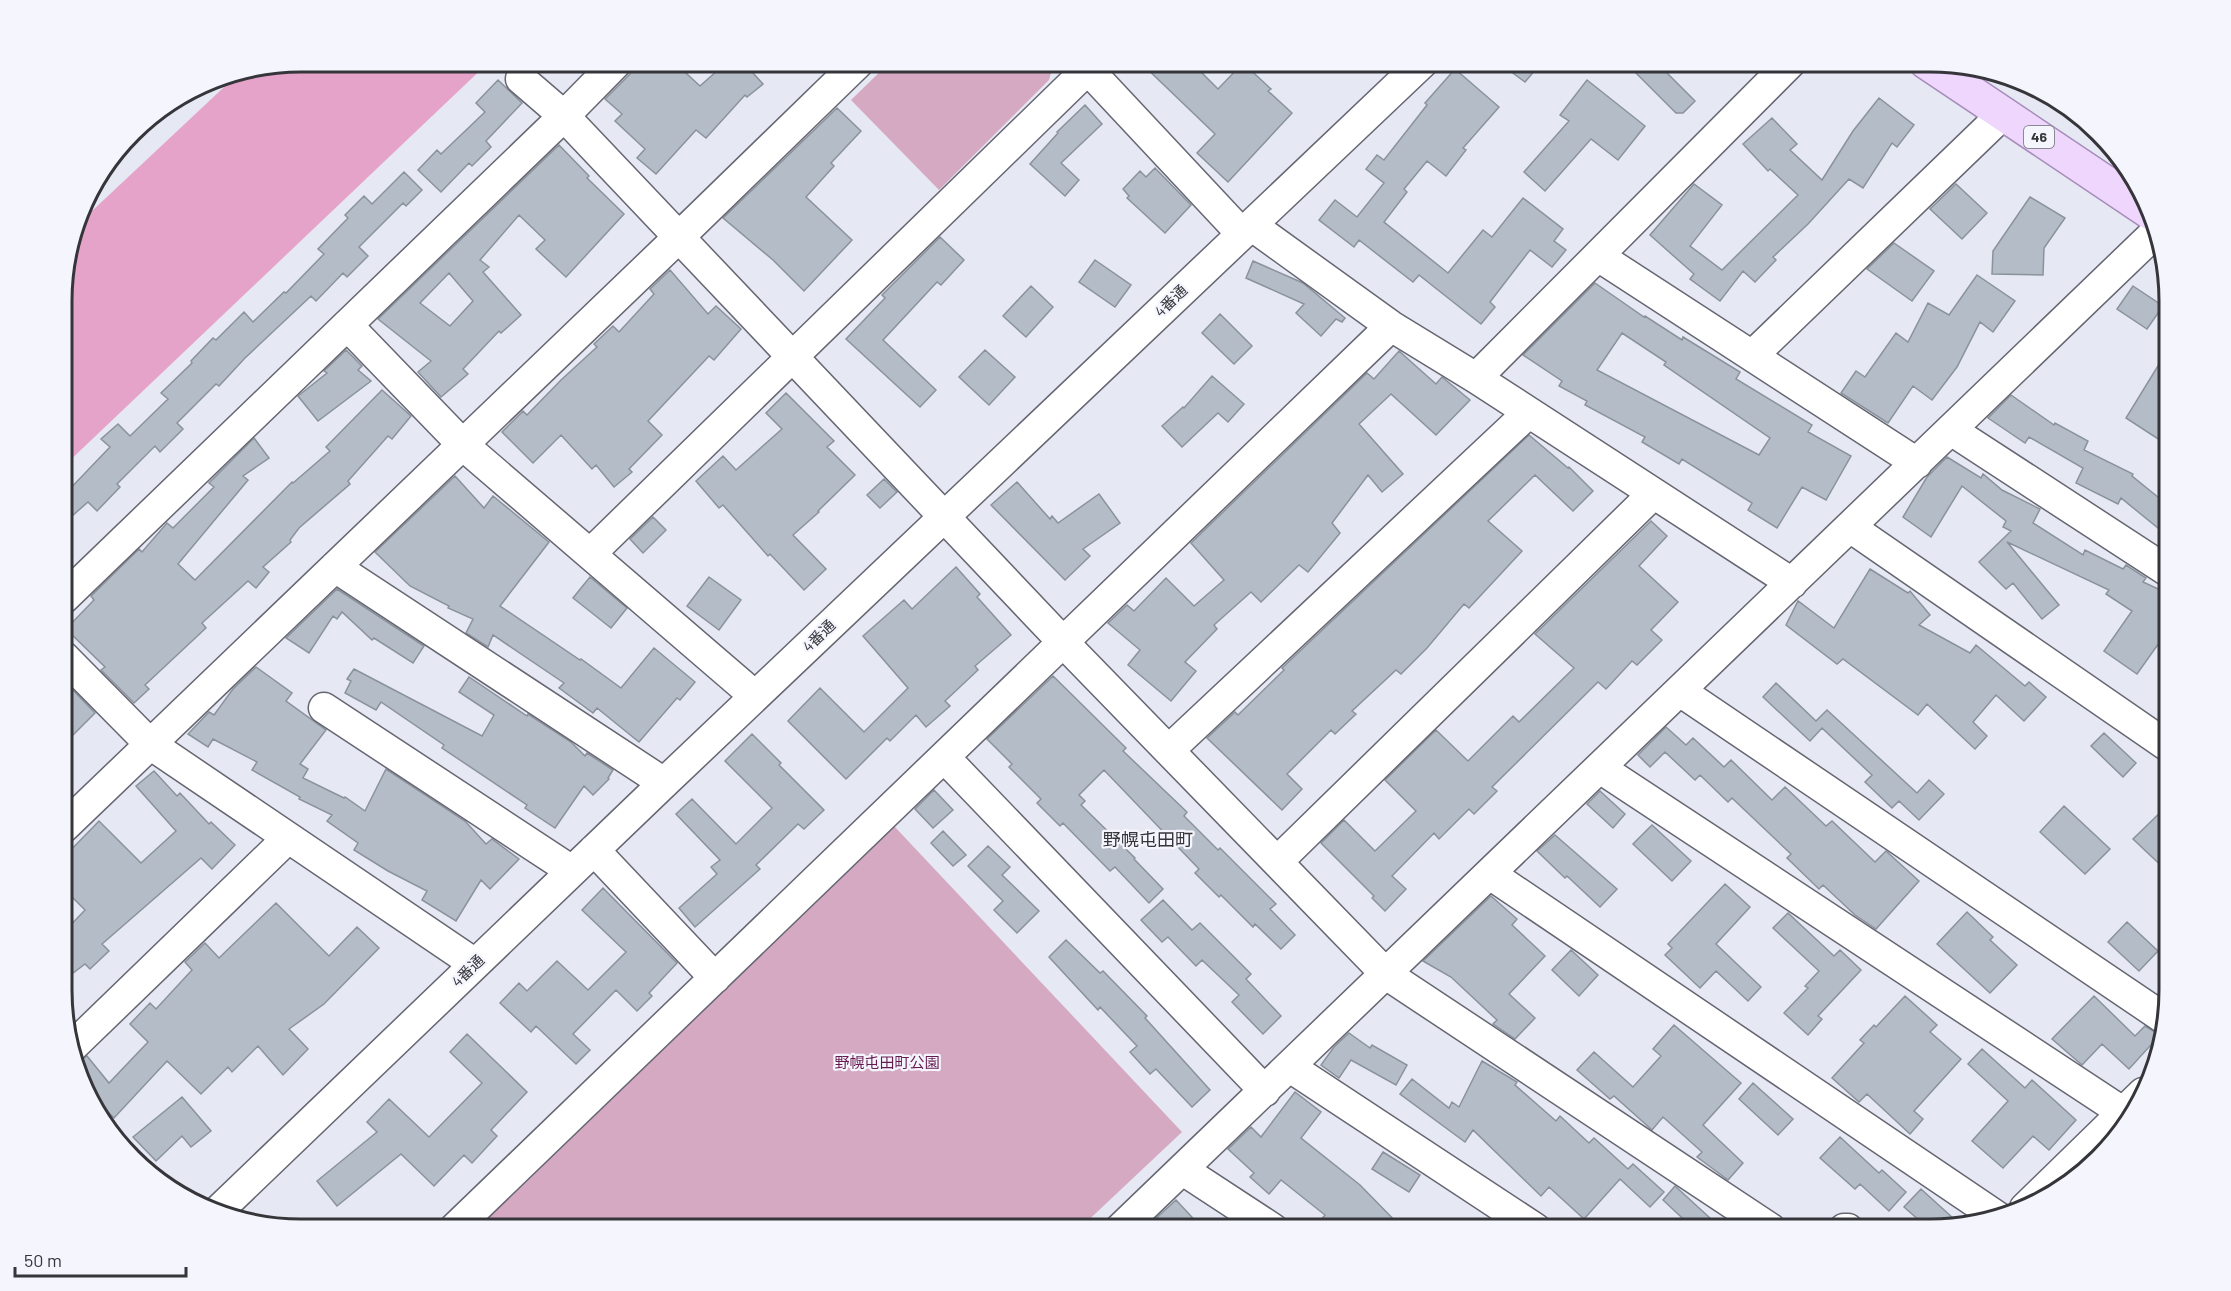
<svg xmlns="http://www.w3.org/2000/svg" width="2231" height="1291" font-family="Barlow,'Noto Sans JP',sans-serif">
<rect width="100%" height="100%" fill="#e6e8f4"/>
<path fill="#d5a9c2" d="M890,62H1054L1049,80L939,190L851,100Z
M894,826L1182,1132L1079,1229H471Z"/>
<path fill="#e6a3ca" d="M301,62H489L64,466V270L77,225L238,74Z"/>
<path fill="#b4bdc7" stroke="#8a929b" stroke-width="1.5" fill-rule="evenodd" d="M634,62H674L700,86L727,62H766L753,73L763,84L747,97L745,95L706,138L696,130L656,174L637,158L645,149L615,121L622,114L605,99L630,74Z
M1140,62H1191L1218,89L1243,63L1271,89L1268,91L1292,113L1228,182L1197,153L1215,134Z
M1498,62H1542L1525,82Z
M1625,62H1656L1695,101L1683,113H1676Z
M1455,69L1499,107L1463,148L1466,150L1446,176L1427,161L1404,189L1407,192L1384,222L1448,273L1483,230L1492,237L1523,198L1563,229L1554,241L1566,250L1552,267L1530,250L1490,302L1495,307L1481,324L1419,275L1413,282L1359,240L1354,247L1319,220L1335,200L1357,217L1384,183L1366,169L1377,155L1384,160L1427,105L1425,103Z
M498,80L522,103L486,141L491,147L472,166L469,163L441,192L418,170L437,150L441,154L485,112L476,103Z
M1587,80L1645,126L1618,160L1591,139L1545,191L1524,172L1569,121L1560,115Z
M1879,98L1914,125L1897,147L1892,143L1863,188L1849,179L1808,224L1773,257L1776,260L1755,282L1743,271L1720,301L1690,279L1694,274L1650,235L1694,184L1722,205L1690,246L1722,270L1798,195L1770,169L1768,171L1743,144L1772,118L1797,144L1790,150L1822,180L1853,131Z
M1085,105L1102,124L1061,163L1079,180L1065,196L1030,164L1058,133L1057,132Z
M837,108L861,131L831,163L834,166L806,197L852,240L804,291L773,260L723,218Z
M559,145L589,176L587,178L624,214L566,277L536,249L545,240L519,215L480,260L489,267L483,272L521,315L501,333L499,331L463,369L468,374L441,397L418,372L431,361L378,319ZM449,273L473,301L450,326L420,303Z
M1155,168L1191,205L1165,233L1127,198L1129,196L1123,189L1140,171L1146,177Z
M404,172L422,190L406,206L403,203L359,247L368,256L347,277L343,273L316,301L311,296L245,358L219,386L216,384L177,423L183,429L160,452L155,446L117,484L120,487L97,511L88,502L64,523V495L110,447L101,439L118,424L130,436L168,399L161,393L192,363L191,361L213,338L216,340L244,312L253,322L284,292L286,293L324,254L318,249L348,218L345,215L364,196L372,204Z
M1956,184L1987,213L1962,239L1930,209Z
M2030,197L2065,218L2044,248L2043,275L1992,274L1993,251Z
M940,237L964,260L941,285L937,282L883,340L936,390L920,407L846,339L885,298L882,295Z
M1894,243L1934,271L1912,301L1867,269Z
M1095,260L1131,285L1115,307L1079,282Z
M1253,261L1303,283L1345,318L1342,322L1336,319L1321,336L1296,313L1304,304L1246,278Z
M670,270L708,314L716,306L741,329L714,360L709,356L648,421L662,435L629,469L632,472L614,487L596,465L592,469L561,435L533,463L502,432L523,411L527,415L561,380L597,347L594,344L613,326L619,332L654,294L650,289Z
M1977,275L2015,301L1993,332L1980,322L1957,367L1932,400L1913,386L1888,423L1841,393L1856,371L1865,377L1896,333L1908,342L1928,303L1949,315Z
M1595,283L1644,317L1645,316L1682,340L1683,337L1740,372L1736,379L1812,425L1808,432L1851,456L1826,500L1802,487L1777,528L1748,510L1752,503L1682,459L1679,464L1642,442L1645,437L1585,405L1587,401L1559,386L1562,381L1523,355ZM1622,333L1666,362L1664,365L1770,438L1759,455L1597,370Z
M1031,286L1053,307L1026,337L1003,316Z
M2133,286L2163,306L2147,329L2117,309Z
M1220,314L1252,346L1234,364L1202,333Z
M2169,348V446L2126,418Z
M346,350L362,366L358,370L371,381L318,421L298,396L327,373L324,371Z
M985,350L1015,377L989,405L959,377Z
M1399,351L1436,384L1442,377L1470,400L1436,435L1391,394L1359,424L1403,474L1382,492L1368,475L1332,523L1340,533L1308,572L1299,565L1261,602L1251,592L1214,625L1217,629L1185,662L1196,671L1171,701L1128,665L1140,650L1108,623L1127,605L1134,611L1166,578L1194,606L1224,580L1191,543L1367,373L1374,379Z
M1212,376L1244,404L1228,422L1218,413L1182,447L1162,426L1183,407L1184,408Z
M382,390L411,416L392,439L388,436L348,481L350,484L299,528L290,540L291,542L263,567L269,572L256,588L248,581L202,623L206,628L145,685L149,689L134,703L101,670L105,667L66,629L94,600L91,596L139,549L142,552L167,523L173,528L214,487L209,483L254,438L269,458L243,476L248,480L178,564L195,580L292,482L293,483L330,451L326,447Z
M786,393L834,441L827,447L855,475L818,511L819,512L793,535L826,569L804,590L770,554L768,556L723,505L719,508L696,481L723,456L736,470L782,429L766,413Z
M2011,395L2054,425L2055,423L2088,441L2084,450L2133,474L2132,476L2169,506V537L2121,498L2118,504L2076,483L2083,468L2029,437L2025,443L1988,418Z
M1529,435L1568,468L1569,467L1593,491L1573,511L1535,475L1488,521L1522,551L1469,608L1464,604L1427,648L1401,674L1396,670L1352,711L1356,714L1335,734L1331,730L1287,774L1302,789L1282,810L1207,738L1235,712L1238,715L1284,670L1282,668Z
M1947,457L1981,478L1983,474L2002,490L2040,509L2033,523L2083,555L2085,550L2123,569L2126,565L2146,578L2143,582L2169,594V629L2137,674L2104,651L2132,611L2106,594L2109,590L2007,542L2059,605L2042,619L2013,583L2006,589L1979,562L2011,531L2003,527L2006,521L1962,486L1931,537L1903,517L1927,477Z
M455,476L484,508L493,496L549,542L500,606L580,660L581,659L621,688L654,648L695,682L680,700L677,698L639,742L597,708L593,713L559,688L564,683L493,635L488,647L466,633L473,619L448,608L449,606L410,586L375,552Z
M884,479L897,492L880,508L867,495Z
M1017,482L1050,519L1052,516L1058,523L1099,494L1120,523L1083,549L1090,556L1065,580L991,505Z
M653,517L666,530L643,553L630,539Z
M1651,521L1667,536L1639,566L1678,602L1651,630L1662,640L1637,665L1632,661L1606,689L1598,682L1492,787L1497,791L1474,814L1469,809L1439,839L1434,833L1392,876L1406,889L1385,911L1372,898L1374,896L1321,843L1344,820L1375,851L1416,811L1385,780L1436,730L1468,761L1513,716L1519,722L1574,668L1535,634Z
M956,567L980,594L977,597L1011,635L975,666L978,670L945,701L950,706L926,727L916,715L890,741L887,738L846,779L788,721L820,688L864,732L908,688L863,636L904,600L912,609Z
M1870,569L1908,593L1910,591L1930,615L1919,625L1970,653L1976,645L2025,686L2029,682L2046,697L2024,721L1996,695L1973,722L1987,736L1975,749L1927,704L1918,715L1843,659L1837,664L1786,625L1798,601L1834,628Z
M590,577L627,608L611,628L573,598Z
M709,577L741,600L719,630L687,606Z
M337,589L424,646L413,663L374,638L372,640L342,612L337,619L333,616L309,653L286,638Z
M256,667L292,693L286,701L326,730L300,764L308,769L303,778L344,798L345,797L365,811L386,769L465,821L486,844L492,839L519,859L490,889L481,880L456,921L422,900L427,891L388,871L354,850L358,843L327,821L332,815L299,799L300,797L252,770L257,762L213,739L208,747L188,734L209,712L214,715L233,689Z
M354,669L482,736L494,715L459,692L469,677L527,716L528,714L571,742L585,756L587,753L613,770L608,778L609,779L593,795L584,786L555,828L525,808L527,805L442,748L444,745L381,702L376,710L345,693L351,681L347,679Z
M1053,676L1126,748L1123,751L1187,812L1184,816L1218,850L1220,848L1276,904L1270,909L1295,935L1281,949L1255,924L1253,927L1221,895L1219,897L1195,873L1199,869L1104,770L1079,795L1085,801L1081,805L1135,858L1134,859L1163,889L1149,903L1115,867L1110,871L1063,823L1060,826L1037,803L1041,799L1009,767L1012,764L987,739Z
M1776,683L1816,721L1827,710L1917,793L1929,780L1944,794L1919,820L1899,801L1892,808L1865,782L1872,775L1822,728L1810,741L1763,697Z
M73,690L95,713L64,744V700Z
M1666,727L1686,745L1693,738L1724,767L1731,760L1772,800L1785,787L1826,826L1832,821L1875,862L1886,851L1919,881L1876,929L1855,915L1823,885L1819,889L1787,858L1791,854L1732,798L1728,802L1700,775L1695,780L1665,752L1650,767L1638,755Z
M2104,733L2136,763L2123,777L2091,746Z
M752,734L781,763L779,765L824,810L804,829L798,824L756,865L760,869L695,927L679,908L717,874L711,867L720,860L676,814L692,799L736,844L772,808L725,761Z
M154,771L177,796L180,793L209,824L211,822L235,845L212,869L201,858L102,944L109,951L90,969L85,964L64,980V932L85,910L64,889V857L99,821L141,863L176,831L136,786Z
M934,790L953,810L933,828L915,809Z
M1600,791L1625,814L1613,828L1587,804Z
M2169,804V873L2133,839Z
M2064,806L2110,849L2085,874L2040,832Z
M1652,825L1691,861L1672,881L1633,844Z
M943,831L966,855L953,866L931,843Z
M1555,835L1617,889L1600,907L1567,876L1565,878L1537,851Z
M988,846L1010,867L1002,875L1039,911L1017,933L994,910L1003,901L968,866Z
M1725,884L1750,907L1716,944L1761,987L1748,1001L1716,971L1700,988L1665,955L1672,948L1668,944Z
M603,888L677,963L649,993L652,996L637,1011L616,990L573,1034L590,1050L576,1064L536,1026L531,1032L500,1003L519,983L527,991L557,961L588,990L626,952L582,910Z
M1491,896L1517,919L1512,925L1545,956L1509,994L1535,1018L1515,1039L1493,1024L1497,1020L1451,977L1423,961Z
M1163,900L1192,930L1200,923L1251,974L1246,979L1281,1016L1263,1034L1232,1002L1239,995L1202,960L1196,966L1168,937L1162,942L1141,920Z
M276,903L329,956L357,927L379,948L324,1004L289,1029L308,1049L283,1075L258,1046L232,1072L228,1067L201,1094L167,1061L114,1118L106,1110L103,1112L94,1101L79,1062L87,1056L109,1083L148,1042L130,1024L150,1003L156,1009L192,970L185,962L205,943L219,958Z
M1967,912L1993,937L1990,940L2017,965L1990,993L1937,944Z
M1788,913L1834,956L1840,950L1861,970L1818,1016L1822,1019L1808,1035L1784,1013L1808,988L1805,986L1819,971L1773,928Z
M2127,922L2158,951L2139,971L2108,942Z
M1066,940L1100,973L1103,971L1147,1016L1145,1018L1210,1090L1192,1107L1156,1069L1150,1074L1130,1052L1137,1046L1100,1007L1098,1010L1049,957Z
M1571,950L1598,975L1579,996L1552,970Z
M1905,996L1937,1025L1930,1032L1961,1059L1914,1111L1923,1119L1910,1134L1867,1094L1859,1102L1832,1078L1864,1043L1860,1040L1874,1025L1876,1027Z
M2094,996L2135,1036L2145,1026L2160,1035L2129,1069L2102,1044L2082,1065L2052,1039Z
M1674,1025L1741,1083L1703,1125L1743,1163L1728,1180L1697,1157L1702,1152L1663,1117L1652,1130L1614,1096L1610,1099L1577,1070L1594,1052L1633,1087L1661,1056L1653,1049Z
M1349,1033L1370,1048L1372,1045L1407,1065L1396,1085L1351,1060L1339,1078L1321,1065L1334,1047Z
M467,1034L527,1092L491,1130L497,1136L472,1163L464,1155L434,1186L401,1154L337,1206L317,1181L377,1132L367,1122L389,1099L429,1137L482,1083L450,1052Z
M1982,1049L2025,1088L2032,1080L2076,1120L2049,1150L2033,1136L2003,1168L1972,1141L2008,1101L1968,1064Z
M1482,1061L1517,1082L1515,1085L1556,1121L1560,1116L1589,1143L1594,1138L1628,1169L1633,1164L1664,1192L1650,1207L1620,1179L1584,1219L1549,1187L1541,1196L1473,1130L1465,1142L1400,1094L1412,1079L1449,1108L1452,1102L1459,1107Z
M1753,1083L1793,1119L1778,1135L1739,1099Z
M1295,1092L1321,1112L1301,1138L1360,1185L1403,1229H1313L1325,1215L1281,1180L1269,1194L1250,1177L1254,1173L1228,1149L1251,1127L1261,1137Z
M182,1097L211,1131L191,1147L182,1136L156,1161L133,1137Z
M1840,1137L1879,1173L1882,1170L1906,1192L1889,1211L1860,1184L1855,1189L1820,1158Z
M1383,1152L1420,1175L1409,1192L1372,1169Z
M1675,1186L1722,1229H1694L1663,1200Z
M1921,1189L1953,1218L1943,1229H1929L1904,1207Z
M1176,1200L1203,1229H1160L1153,1221Z"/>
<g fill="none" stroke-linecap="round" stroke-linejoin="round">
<g stroke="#656671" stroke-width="33">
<path id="minor" d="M1081,62L1242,234
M521,79L564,116L1063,642L1386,974L1771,1229
M1251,225L1391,326L1476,378L1792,583
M1598,256L1917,463
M347,325L463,445L755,696
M1753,355L2004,113
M1476,378L1791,62
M1951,430L2169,572
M1850,527L2169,747
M590,554L1095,62
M335,567L664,783
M64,598L564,116L617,62
M64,657L150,744L475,964
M1680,691L2165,1019
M324,708L572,871
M1169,750L1527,414
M944,757L1265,1091
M1600,768L2130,1117
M64,827L679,237L859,62
M594,850L715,978
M1277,862L1653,494
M1490,874L1999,1218
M73,1046L288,838
M1290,1067L1536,1229
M1183,1170L1273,1229
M2025,1208L2143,1093
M217,1212L664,783L1423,62
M454,1229L1391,326
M1120,1229L2158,230
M1844,1229H1848"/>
</g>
<g stroke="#a68cb8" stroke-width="36">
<path id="major" d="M1926,62L2151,213"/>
</g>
<use href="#minor" stroke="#fff" stroke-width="30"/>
<use href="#major" stroke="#eed6fd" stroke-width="33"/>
</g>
<g text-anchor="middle" stroke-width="4.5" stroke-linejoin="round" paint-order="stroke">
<rect fill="#f4f5fd" stroke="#6e6f74" stroke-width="1.5" x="2024" y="126" width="30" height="22" rx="4.5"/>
<g font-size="14" font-weight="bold" fill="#35353a">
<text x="2039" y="142">46</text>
</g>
<g font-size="15" fill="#35353a" stroke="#f4f5fd">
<text transform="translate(1171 301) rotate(-44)" y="5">4番通</text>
<text transform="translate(819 636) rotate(-44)" y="5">4番通</text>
<text transform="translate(468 971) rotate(-44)" y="5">4番通</text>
</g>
<g font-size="15" fill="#671a4f" stroke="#f4f5fd">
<text x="887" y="1068">野幌屯田町公園</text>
</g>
<g font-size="18" fill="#35353a" stroke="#f4f5fd">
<text x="1148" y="846">野幌屯田町</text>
</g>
</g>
<path d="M0 0H2231V1291H0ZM301 72H1930A229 229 0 0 1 2159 301V990A229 229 0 0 1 1930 1219H301A229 229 0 0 1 72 990V301A229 229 0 0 1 301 72Z" fill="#f4f5fd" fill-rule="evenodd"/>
<path fill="none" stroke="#35353a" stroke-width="3" d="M301 72H1930A229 229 0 0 1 2159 301V990A229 229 0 0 1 1930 1219H301A229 229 0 0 1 72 990V301A229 229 0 0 1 301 72Z"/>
<path d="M15 1267v9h171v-9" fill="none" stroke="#35353a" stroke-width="3"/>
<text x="24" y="1267" font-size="18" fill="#35353a" stroke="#f4f5fd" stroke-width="4.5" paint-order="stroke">50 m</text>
</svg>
